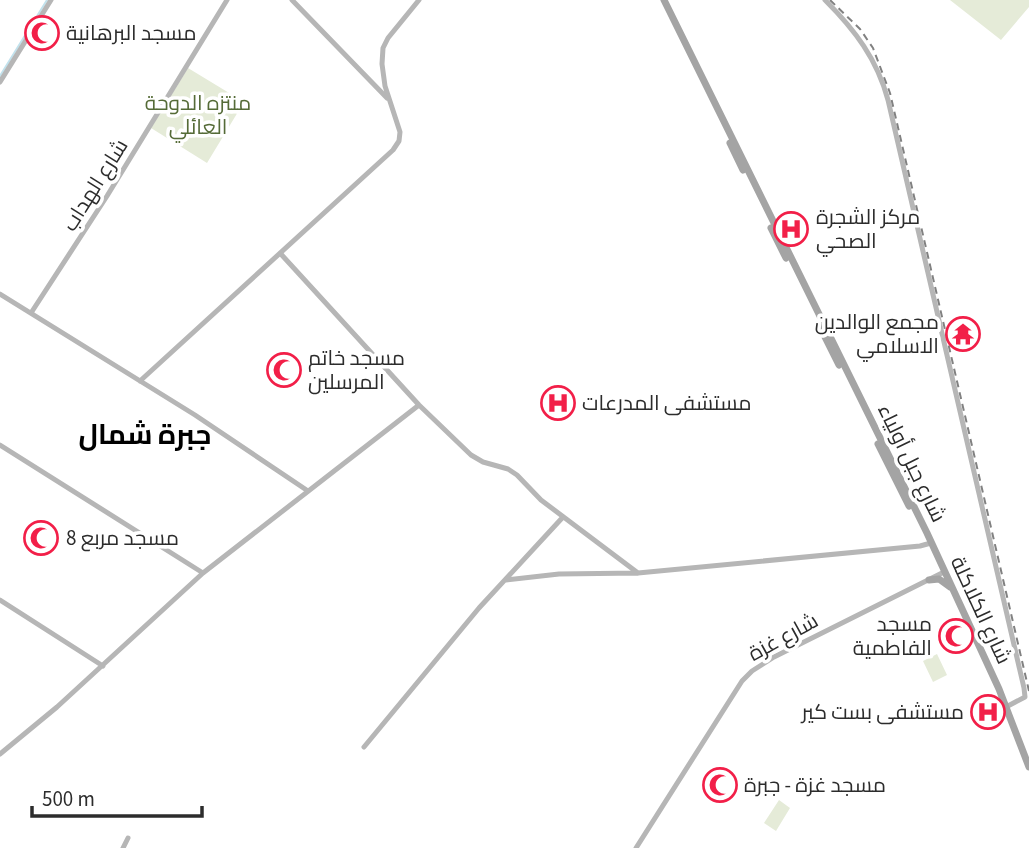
<svg xmlns="http://www.w3.org/2000/svg" width="1029" height="848" font-family="'Source Sans 3',Cairo,sans-serif">
<rect width="100%" height="100%" fill="#fff"/>
<path fill="#e5ebd8" d="M950,0H1029V7L1001,40Z
M188,68L244,102L207,163L151,128Z
M937,654L947,675L933,682L923,661Z
M779,800L790,808L776,831L764,823Z"/>
<g fill="none" stroke-linecap="round" stroke-linejoin="round">
<path stroke="#c2e2ed" stroke-width="2" d="M0,76L47,0"/>
<path stroke="#b6b6b6" stroke-width="5" d="M292,0L387,98
M825,0C855,30 877,59 888,100L1024,688L1025,697L1006,707
M0,82L51,0
M280,253L419,405L471,455L483,462L508,469L517,475L541,500L638,573
M0,294L195,415L308,491
M31,313L107,196L227,0
M140,381L393,150L399,141L400,132L385,86L382,64L383,48L388,38L419,0
M0,445L203,573
M506,580L559,574L638,573L920,546L931,543
M0,600L103,666
M364,747L479,608L563,517
M0,754L57,707L203,573L419,405
M123,848L128,838
M636,848L742,681L752,671L774,657L944,572"/>
<path stroke="#a4a4a4" stroke-width="7" d="M664,0L927,533L999,689L1029,767
M730,143L743,170
M771,228L786,258
M819,325L839,365
M878,444L909,506
M929,580L939,579L950,587"/>
<path stroke="#818181" stroke-width="2" stroke-dasharray="7 5" stroke-linecap="butt" d="M830,0L860,29L873,48L890,93L1029,691"/>
</g>
<defs>
<g id="mosque-ring" transform="scale(1.75)"><circle r="9.5" fill="#fff" stroke="#f21f48" stroke-width="1.5"/><path d="M3.5-4.9A6 6 0 1 0 3.5 4.9A5 5 0 1 1 3.5-4.9Z" fill="#f21f48"/></g>
<g id="hospital-ring" transform="scale(1.75)"><circle r="9.5" fill="#fff" stroke="#f21f48" stroke-width="1.5"/><path d="M-5-5h3v3.5h4V-5h3V5h-3V1.5h-4V5h-3Z" fill="#f21f48"/></g>
<g id="temple-ring" transform="scale(1.75)"><circle r="9.5" fill="#fff" stroke="#f21f48" stroke-width="1.5"/><path d="M0-6L5-2H3V0L6.5 2.5H4V6H1.5V3h-3V6H-4V2.5H-6.5L-3 0V-2H-5Z" fill="#f21f48"/></g>
</defs>
<g fill-rule="evenodd">
<use href="#mosque-ring" x="42" y="33"/>
<use href="#hospital-ring" x="791" y="229"/>
<use href="#temple-ring" x="963" y="334"/>
<use href="#mosque-ring" x="284" y="370"/>
<use href="#hospital-ring" x="558" y="403"/>
<use href="#mosque-ring" x="41" y="538"/>
<use href="#mosque-ring" x="956" y="636"/>
<use href="#hospital-ring" x="988" y="712"/>
<use href="#mosque-ring" x="720" y="785"/>
</g>
<g text-anchor="middle" stroke-width="7" stroke-linejoin="round" paint-order="stroke">
<g font-size="21" fill="#2c2c2c" stroke="#fff" text-anchor="start">
<text x="66" y="40">مسجد البرهانية</text>
<text x="816" y="224">مركز الشجرة<tspan x="816" dy="24">الصحي</tspan></text>
<text x="939" y="329" text-anchor="end">مجمع الوالدين<tspan x="939" dy="24">الاسلامي</tspan></text>
<text x="308" y="365">مسجد خاتم<tspan x="308" dy="24">المرسلين</tspan></text>
<text x="582" y="410">مستشفى المدرعات</text>
<text x="66" y="545">مسجد مربع 8</text>
<text x="932" y="631" text-anchor="end">مسجد<tspan x="932" dy="24">الفاطمية</tspan></text>
<text x="964" y="719" text-anchor="end">مستشفى بست كير</text>
<text x="744" y="792">مسجد غزة - جبرة</text>
</g>
<g font-size="21" fill="#556b37" stroke="#fff">
<text x="198" y="110">منتزه الدوحة<tspan x="198" dy="24">العائلي</tspan></text>
</g>
<g font-size="21" fill="#2c2c2c" stroke="#fff">
<text transform="translate(95 185) rotate(-58)" y="7">شارع الهداب</text>
<text transform="translate(912 463) rotate(64)" y="7">شارع جبل أولياء</text>
<text transform="translate(981 610) rotate(65)" y="7">شارع الكلاكلة</text>
<text transform="translate(783 637) rotate(-29)" y="7">شارع غزة</text>
</g>
<g font-size="28" font-weight="bold" fill="#000" stroke="#fff">
<text x="145" y="444">جبرة شمال</text>
</g>
</g>
<path d="M32 806v10h170v-10" fill="none" stroke="#2c2c2c" stroke-width="3.5"/>
<text x="42" y="806" font-size="21" fill="#2c2c2c" stroke="#ffffff" stroke-width="5" paint-order="stroke">500 m</text>
</svg>
